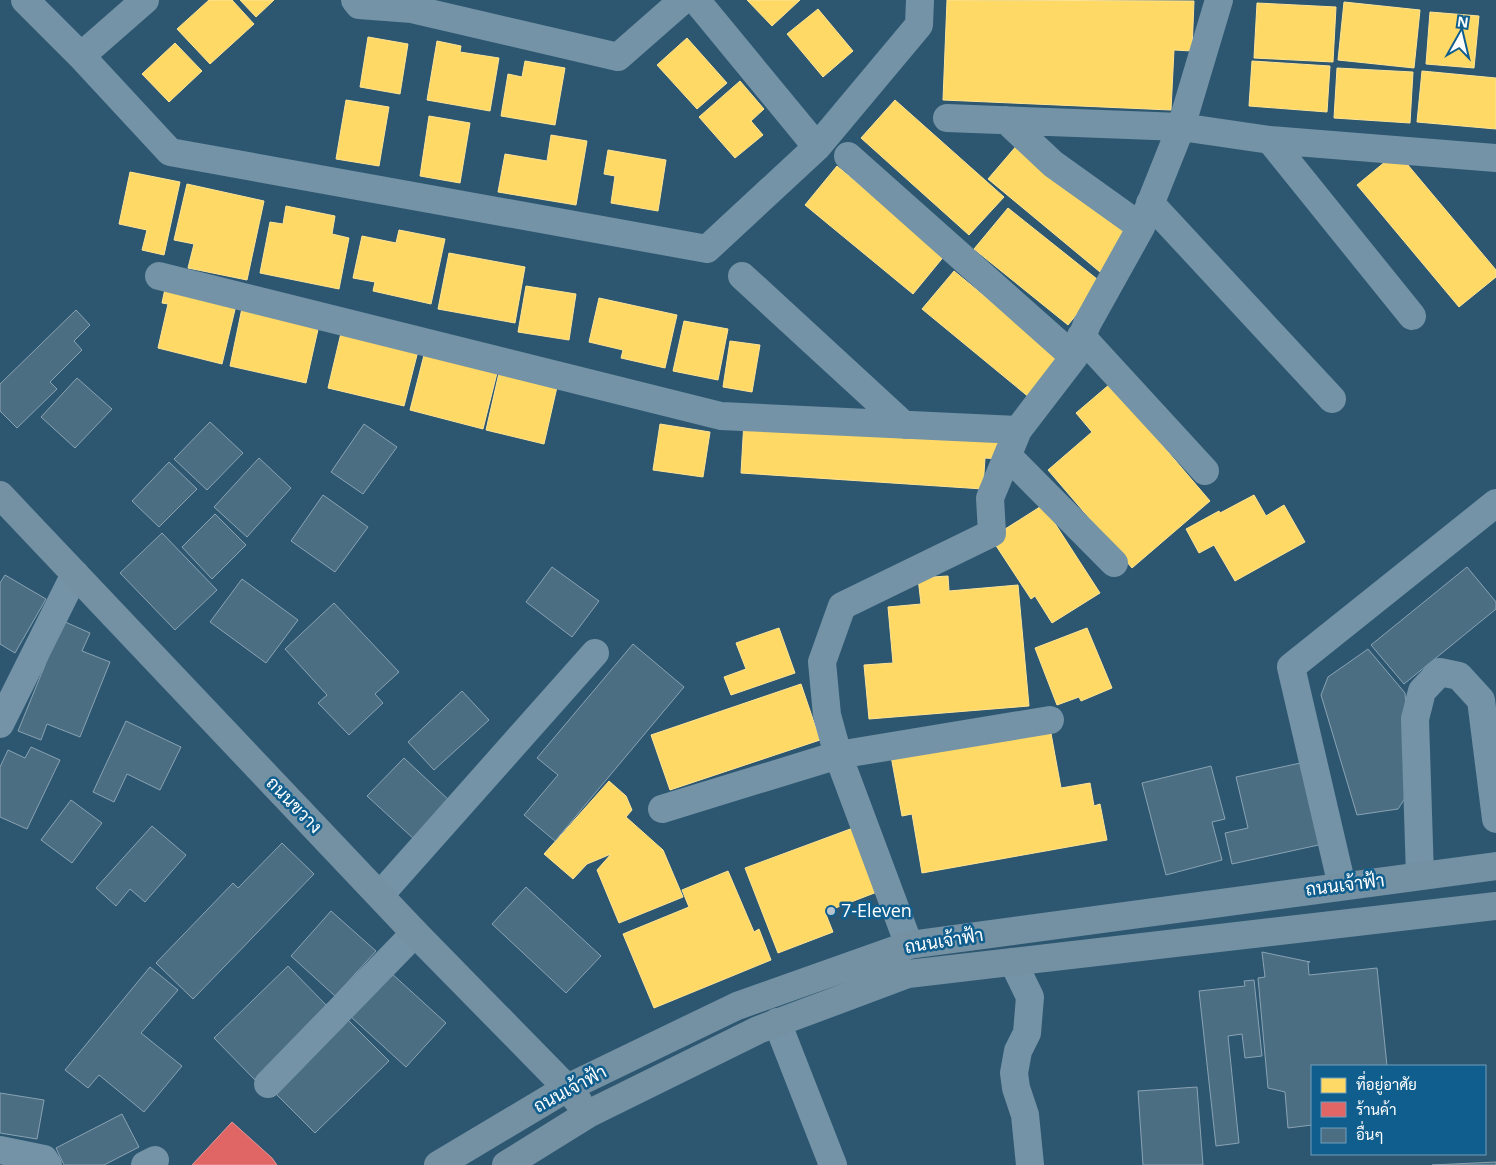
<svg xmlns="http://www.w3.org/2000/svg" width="1496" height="1165" font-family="'Open Sans',Sarabun,sans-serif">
<rect width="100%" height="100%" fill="#2d5771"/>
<path fill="#ffd966" stroke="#ffe494" d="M209,0H232L254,24L210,64L177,29Z
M240,0H274L256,17Z
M747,0H800L772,26Z
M947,0L1194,1L1192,51L1174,50L1171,110L943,100Z
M1344,2L1420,10L1414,68L1338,60Z
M1257,3L1336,7L1333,62L1254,58Z
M818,9L853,51L823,77L787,34Z
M1430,12L1479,16L1474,68L1426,64Z
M368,37L408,44L400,94L360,87Z
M687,38L727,83L697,109L657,65Z
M437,41L461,46L460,52L499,58L490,111L427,100Z
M175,43L202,71L169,102L142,74Z
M525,61L565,68L555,125L501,116L508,74L522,77Z
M1252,61L1330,66L1327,112L1249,106Z
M1337,68L1413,72L1410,123L1334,118Z
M1422,71L1496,78V129L1417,122Z
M740,81L764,109L751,121L763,135L735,158L699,117Z
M346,100L389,107L379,166L336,159Z
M895,100L1004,197L969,235L861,138Z
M429,116L470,123L460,183L420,176Z
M551,135L587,141L576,205L498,192L505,154L547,161Z
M1018,144L1130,237L1100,272L988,179Z
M608,150L666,160L658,211L611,203L615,176L604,174Z
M1397,152L1496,270V277L1459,307L1357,185Z
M837,166L945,255L913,294L805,205Z
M130,172L180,182L164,255L142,250L147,230L119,224Z
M187,184L264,201L247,280L188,268L194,244L174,240Z
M286,206L335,216L332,234L349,238L339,289L260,273L270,222L283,224Z
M1008,208L1102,283L1068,325L974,249Z
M399,230L445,239L431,304L373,291L375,282L353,278L362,236L396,243Z
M449,253L525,267L515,323L438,309Z
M954,271L1062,360L1030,398L922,309Z
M166,284L237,301L222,364L158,348L168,304L162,303Z
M526,286L576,294L569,340L518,332Z
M599,298L677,315L665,368L621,358L623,350L589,342Z
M242,308L319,325L306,383L230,366Z
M684,321L728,329L718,380L673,371Z
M341,333L418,351L404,406L328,388Z
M730,341L760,345L752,392L723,387Z
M424,355L497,373L483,429L410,410Z
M499,373L557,387L544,444L486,430Z
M1110,384L1210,501L1132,568L1048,470L1092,432L1076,413Z
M744,421L1001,438L1000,459L985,458L983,489L741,473Z
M660,424L710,432L703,477L653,470Z
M1254,495L1266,516L1284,505L1305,542L1235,581L1214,545L1199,553L1186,529L1219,511L1220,513Z
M1043,505L1100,593L1052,623L1035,596L1031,599L991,538Z
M948,576L949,591L1018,585L1029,706L869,719L864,665L893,663L888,607L921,604L918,578Z
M779,628L795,673L731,695L724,677L746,669L736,643Z
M1087,628L1112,688L1081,701L1079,697L1057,705L1035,648Z
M801,684L820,740L670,790L651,735Z
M1050,728L1061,788L1090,783L1094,806L1100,804L1107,840L922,873L912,814L902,816L891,756Z
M609,781L626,796L632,810L626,817L663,850L683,897L619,923L597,870L611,854L587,864L573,879L544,854Z
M853,828L877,892L825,912L833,932L778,953L745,868Z
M728,871L754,932L759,929L771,960L654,1008L623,934L689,907L682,890Z"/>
<path fill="#e06666" stroke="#e99494" d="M232,1122L272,1158L277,1165H192Z"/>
<path fill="#4c6e83" stroke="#89a3b3" d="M76,310L90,325L74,341L82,350L50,382L57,389L17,428L0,411V384Z
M77,378L112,409L75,448L41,417Z
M210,422L243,453L207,490L174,459Z
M364,424L397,447L363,494L331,472Z
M259,458L291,488L247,537L214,507Z
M169,462L197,489L159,527L132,501Z
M323,495L368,527L335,572L291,541Z
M215,514L246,545L212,579L182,547Z
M162,533L217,590L175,630L120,573Z
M552,567L599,601L572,637L526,602Z
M1467,567L1496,602V609L1404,684L1371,645Z
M5,575L46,599L15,653L0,644V583Z
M242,579L298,620L266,663L210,622Z
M334,603L399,672L375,694L383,703L349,735L318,703L327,695L285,649Z
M63,621L90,633L82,651L110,662L80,737L47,724L41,740L18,731Z
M633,644L684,687L555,841L524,815L558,775L537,758Z
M1368,649L1405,693L1413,786L1398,809L1357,815L1321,695L1328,677Z
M462,691L489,720L434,770L408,742Z
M126,721L181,747L160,790L127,774L114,802L93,792Z
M31,747L60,760L27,829L0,817V767L8,750L25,758Z
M404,758L451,802L415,840L367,796Z
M1305,762L1323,844L1232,864L1225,833L1248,828L1236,777Z
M1211,766L1225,819L1212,822L1222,860L1166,875L1142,783Z
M71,800L102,823L72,863L41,840Z
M152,826L186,855L145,902L130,889L116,906L96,888Z
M282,843L314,874L193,999L156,963L233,883L238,888Z
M526,887L601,956L566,993L492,924Z
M331,911L376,951L335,996L291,956Z
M1262,952L1310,962H1308L1309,975L1377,968L1387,1066H1312V1125L1288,1128L1285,1092L1268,1088L1258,978L1265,977Z
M288,966L330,1009L256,1081L214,1038Z
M150,967L178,990L141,1033L182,1066L144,1112L99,1075L88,1088L65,1070Z
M390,972L446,1023L406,1067L350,1016Z
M1254,980L1262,1056L1245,1058L1242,1034L1228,1036L1239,1143L1216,1146L1199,991L1245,986L1244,981Z
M347,1019L389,1061L315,1133L273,1091Z
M1197,1087L1203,1165H1143L1138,1091Z
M0,1093L44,1100L37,1139L0,1133Z
M122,1114L139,1147L104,1165H64L56,1148Z
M1496,1162V1165H1432Z"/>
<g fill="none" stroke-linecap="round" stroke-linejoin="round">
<path stroke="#7493a6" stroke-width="28" d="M25,0L81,56L170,152L707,249L817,147L919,25L920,0
M355,0L359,5L412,9L618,57L683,0
M696,0L817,147
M81,56L145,0
M947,118L1181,127L1270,140L1496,158
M1006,120L1053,164L1141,227
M1270,140L1412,316
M848,156L1074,357
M1150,203L1332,399
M159,276L721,416L1018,430
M742,276L904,425
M1081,336L1205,471
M1008,456L1114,563
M0,724L75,574
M662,809L838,755L1050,720
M1420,876L1415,719L1422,691L1440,672L1459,676L1481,700L1496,819
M1342,886L1291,667L1496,503
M380,895L595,653
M909,945L838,755L827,715L822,662L842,606L992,533L990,498L1018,430L1074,357L1087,324L1141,227L1181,127L1219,0
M1013,962L1030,997L1027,1033L1018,1051L1014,1073L1016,1088L1025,1115L1030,1165
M777,1022L833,1165
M268,1084L415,933
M0,1150L44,1159L48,1165
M145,1165L155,1160"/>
<path stroke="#7491a3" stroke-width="28" d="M0,495L415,933L567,1088L578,1101
M438,1165L567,1088L737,1006L909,945L1496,866
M506,1165L588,1114L758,1030L908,974L1496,906"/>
</g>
<circle fill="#b6c4cd" stroke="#105e8e" stroke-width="2" cx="831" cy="911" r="5"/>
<g text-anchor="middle" stroke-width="5" stroke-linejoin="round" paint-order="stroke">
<g font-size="18" fill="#fff" stroke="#105e8e">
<text transform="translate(294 805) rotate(46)" y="6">ถนนขวาง</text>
<text transform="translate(1345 885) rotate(-7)" y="6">ถนนเจ้าฟ้า</text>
<text transform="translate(944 941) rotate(-9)" y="6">ถนนเจ้าฟ้า</text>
<text transform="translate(570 1089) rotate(-28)" y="6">ถนนเจ้าฟ้า</text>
</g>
<g font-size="18" fill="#fff" stroke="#105e8e" text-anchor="start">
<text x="841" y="917">7-Eleven</text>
</g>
</g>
<rect x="1311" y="1065" width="175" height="90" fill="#105e8e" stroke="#709ebb"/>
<rect x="1321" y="1078" width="25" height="15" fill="#ffd966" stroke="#709ebb"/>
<text x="1356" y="1090" font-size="15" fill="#ffffff">ที่อยู่อาศัย</text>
<rect x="1321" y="1102" width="25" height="15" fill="#e06666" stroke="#709ebb"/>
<text x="1356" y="1115" font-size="15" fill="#ffffff">ร้านค้า</text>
<rect x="1321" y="1128" width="25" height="15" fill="#4c6e83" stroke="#709ebb"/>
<text x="1356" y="1140" font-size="15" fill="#ffffff">อื่นๆ</text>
<g transform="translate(1461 35) rotate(8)" stroke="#105e8e" stroke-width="4" paint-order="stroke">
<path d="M0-4L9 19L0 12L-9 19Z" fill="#ffffff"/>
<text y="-8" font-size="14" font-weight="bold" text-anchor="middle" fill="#ffffff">N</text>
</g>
</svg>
